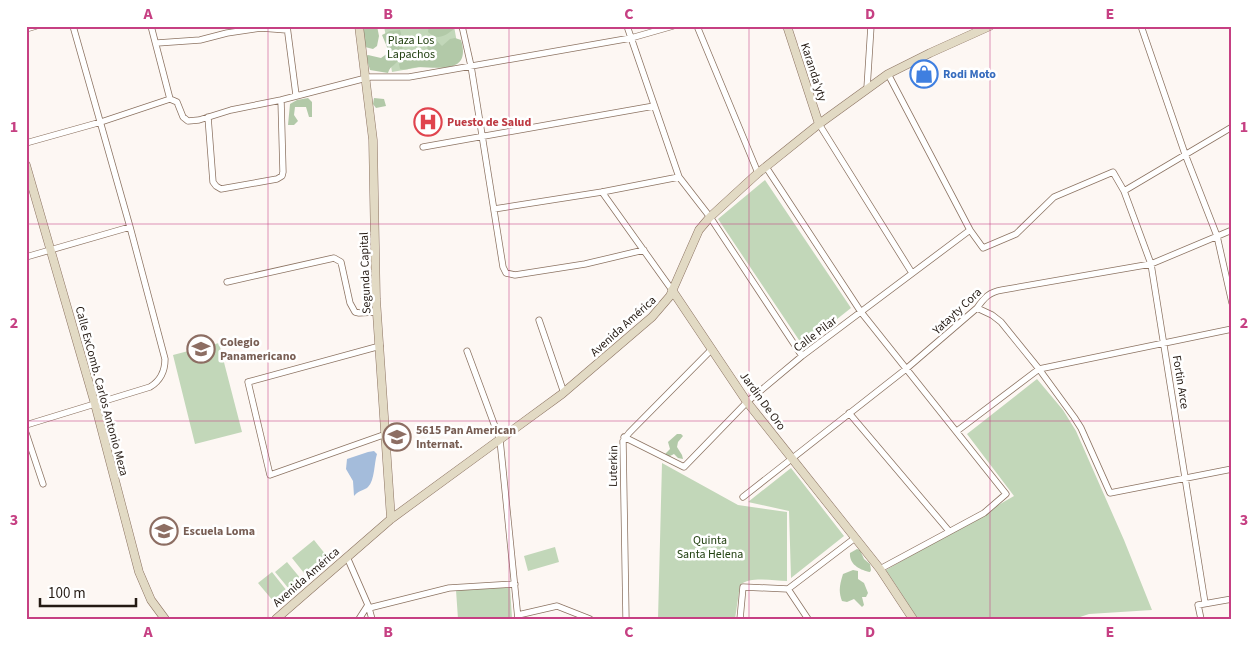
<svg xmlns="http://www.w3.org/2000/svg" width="1258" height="645" font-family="'Source Sans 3',sans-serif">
<rect width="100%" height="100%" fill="#fdf7f3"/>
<path fill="#c2d7b9" d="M384,26H454L460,60L392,72Z
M765,180L851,308L803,346L718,219Z
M219,343L242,432L195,444L173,355Z
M1037,379L1063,410L1076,431L1124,540L1152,610L1089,614L1074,619H918L886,570L1014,496L967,434Z
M662,463L738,505L787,512V581C773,581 751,576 740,585L735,619H658Z
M791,468L844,536L791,578L789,511L748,502Z
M314,540L326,555L304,573L292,558Z
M555,547L559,562L528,571L524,556Z
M287,562L301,579L289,589L275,572Z
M272,572L287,591L274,602L258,583Z
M510,587L512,618L458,619L456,590Z"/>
<path fill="#b2c9a8" d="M361,26H377L379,36L377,46L373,49L365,47Z
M429,26H458C448,33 440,43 428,32Z
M400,30C403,40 405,55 396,63C392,67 390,67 388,73L370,70L366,56L368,55L381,58L388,53L387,47L382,35L390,31Z
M455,38L461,40C471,73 441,68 418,67C411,67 407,71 400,69L399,64C405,56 419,53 427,58H430C428,50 425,46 430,39H435L442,46L450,39Z
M308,98L312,102V117H309L306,107H295L294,115L298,121L294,125H288L290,104L297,100Z
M374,98L384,99L386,106L376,108L373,104Z
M677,434H681L683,436L678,442L677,447L682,455L683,459L678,458L674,454L668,457L665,454L670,449L668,442Z
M857,549L860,550L864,559L870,564L871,570L870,572C861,570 849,565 850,553Z
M853,570L858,571V579L864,583L868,593L866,597H862L864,605L862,607L854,599L847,602L842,601C838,591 840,584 843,574Z"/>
<path fill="#a4bcdb" d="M374,451L377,454C374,463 375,480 368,487C364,491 360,489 354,496L353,481L346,469L347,459L368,452Z"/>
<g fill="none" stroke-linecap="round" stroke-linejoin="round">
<g stroke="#8c7362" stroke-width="7">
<path id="street" d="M151,26L170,99
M287,26L296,95
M462,26L471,66L503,267L506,273L515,275L585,264L644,250
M627,26L679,177L710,217L802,356
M697,26L758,173
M1141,26L1185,154L1217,236L1232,303
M26,29L36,26
M157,43L200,40L227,33L261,28L287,30
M888,74L970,230L983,248L1016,234L1054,197L1113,172L1124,191L1151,264L1205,603
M867,88L871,26
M208,117L213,182L216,186L221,189L277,179L282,176L283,172L281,100
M819,124L912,273
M26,143L101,122L170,99L177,102L183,117L188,121L199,120L231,110L281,100L370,77H409L631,38L673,26
M423,147L654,106
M766,167L861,312L1006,494L984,513L880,569
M1124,191L1232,127
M602,192L672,290
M494,209L602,192L679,177
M26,257L130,227
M227,282L334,258L341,262L350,303L355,312L359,313L377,312
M977,308L992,315L1001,322L1039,369L1074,417L1081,428L1110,493L1232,469
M539,320L564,393
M380,346L248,382L270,475L386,434
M467,351L500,440L518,619
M849,413L949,531
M26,425L150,387C160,381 165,371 165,359L130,227L73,26
M957,431L1039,369L1232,329
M26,433L43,484
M624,437L684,467L747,402L802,356L970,230
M743,497L906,369L977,308C984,298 989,292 1002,290L1151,264L1232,230
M347,557L368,605L372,619
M788,589L808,619
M369,608L449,588L515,584
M518,615L557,606L590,619
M359,619L368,605
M626,619L623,441L629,433L712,349
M740,619L743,587L788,589L855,538
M1201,619L1198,605L1232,599"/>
</g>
<g stroke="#8c7362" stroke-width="9">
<path id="secondary" d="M359,26L373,140L376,299L391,519
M787,26L819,124
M26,165L95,404L139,572L151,600L165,619
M672,290L747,402L880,569L913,619
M276,619L391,519L562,394L652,317L670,296L699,230L710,217L758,173L819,124L888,74L930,53L990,26"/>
</g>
<use href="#street" stroke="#fff" stroke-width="5.5"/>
<use href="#secondary" stroke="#e2dac4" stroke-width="8"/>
</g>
<path fill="none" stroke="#c64083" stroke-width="1" stroke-opacity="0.55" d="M268,26V619M509,26V619M749,26V619M990,26V619M26,224H1232M26,421H1232"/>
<defs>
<g id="shop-ring" transform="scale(1.4375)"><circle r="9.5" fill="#fff" stroke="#3f7fe0" stroke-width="1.5"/><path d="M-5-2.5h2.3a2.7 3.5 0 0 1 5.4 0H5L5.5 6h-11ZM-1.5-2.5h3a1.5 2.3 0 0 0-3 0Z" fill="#3f7fe0"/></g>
<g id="hospital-ring" transform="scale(1.4375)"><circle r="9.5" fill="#fff" stroke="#e0444e" stroke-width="1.5"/><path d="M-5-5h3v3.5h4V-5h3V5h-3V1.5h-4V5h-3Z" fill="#e0444e"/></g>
<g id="school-ring" transform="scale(1.4375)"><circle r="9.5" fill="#fff" stroke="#8d6e63" stroke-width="1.5"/><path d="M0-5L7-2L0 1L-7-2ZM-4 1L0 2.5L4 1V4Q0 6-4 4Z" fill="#8d6e63"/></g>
</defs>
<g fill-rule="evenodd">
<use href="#shop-ring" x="924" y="74"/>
<use href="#hospital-ring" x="428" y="122"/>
<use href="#school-ring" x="201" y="349"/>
<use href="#school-ring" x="397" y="437"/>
<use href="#school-ring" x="164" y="531"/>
</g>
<g text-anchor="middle" stroke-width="5" stroke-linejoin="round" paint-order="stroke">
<g font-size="12" fill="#224011" stroke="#fff">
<text x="411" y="44">Plaza Los<tspan x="411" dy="14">Lapachos</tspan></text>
<text x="710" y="544">Quinta<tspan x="710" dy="14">Santa Helena</tspan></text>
</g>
<g font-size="12" fill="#241a13" stroke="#fff">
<text transform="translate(814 72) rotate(72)" y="4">Karanda'yty</text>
<text transform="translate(365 273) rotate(-92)" y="4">Segunda Capital</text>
<text transform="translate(957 311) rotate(-43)" y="4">Yatayty Cora</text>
<text transform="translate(623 326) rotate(-42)" y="4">Avenida América</text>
<text transform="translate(815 334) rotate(-37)" y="4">Calle Pilar</text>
<text transform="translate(1181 382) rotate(81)" y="4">Fortin Arce</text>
<text transform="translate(102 391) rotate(75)" y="4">Calle ExComb. Carlos Antonio Meza</text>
<text transform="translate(763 401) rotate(54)" y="4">Jardin De Oro</text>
<text transform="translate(613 466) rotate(-89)" y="4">Luterkin</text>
<text transform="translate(306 577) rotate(-41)" y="4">Avenida América</text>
</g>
<g font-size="12" font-weight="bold" fill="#366cbe" stroke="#fff" text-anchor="start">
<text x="943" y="78">Rodi Moto</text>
</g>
<g font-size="12" font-weight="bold" fill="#be3a42" stroke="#fff" text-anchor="start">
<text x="447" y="126">Puesto de Salud</text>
</g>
<g font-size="12" font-weight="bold" fill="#785e54" stroke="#fff" text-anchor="start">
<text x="220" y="346">Colegio<tspan x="220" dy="14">Panamericano</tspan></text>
<text x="416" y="434">5615 Pan American<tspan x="416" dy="14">Internat.</tspan></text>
<text x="183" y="535">Escuela Loma</text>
</g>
</g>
<rect width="1258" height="645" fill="none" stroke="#ffffff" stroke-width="55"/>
<path d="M40 598v8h96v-8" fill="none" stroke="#241a13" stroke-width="2.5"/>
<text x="48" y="598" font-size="15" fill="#241a13" stroke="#ffffff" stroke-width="4" paint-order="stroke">100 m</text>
<rect x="28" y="28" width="1202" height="590" fill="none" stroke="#c64083" stroke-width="2"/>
<g font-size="16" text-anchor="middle" font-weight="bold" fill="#c64083">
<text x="148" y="19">A</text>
<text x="388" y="19">B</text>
<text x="629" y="19">C</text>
<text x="870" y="19">D</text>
<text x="1110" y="19">E</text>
<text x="14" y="132">1</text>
<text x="1244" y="132">1</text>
<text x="14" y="328">2</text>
<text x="1244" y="328">2</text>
<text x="14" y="525">3</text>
<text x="1244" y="525">3</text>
<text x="148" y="637">A</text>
<text x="388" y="637">B</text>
<text x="629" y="637">C</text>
<text x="870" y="637">D</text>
<text x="1110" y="637">E</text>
</g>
</svg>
